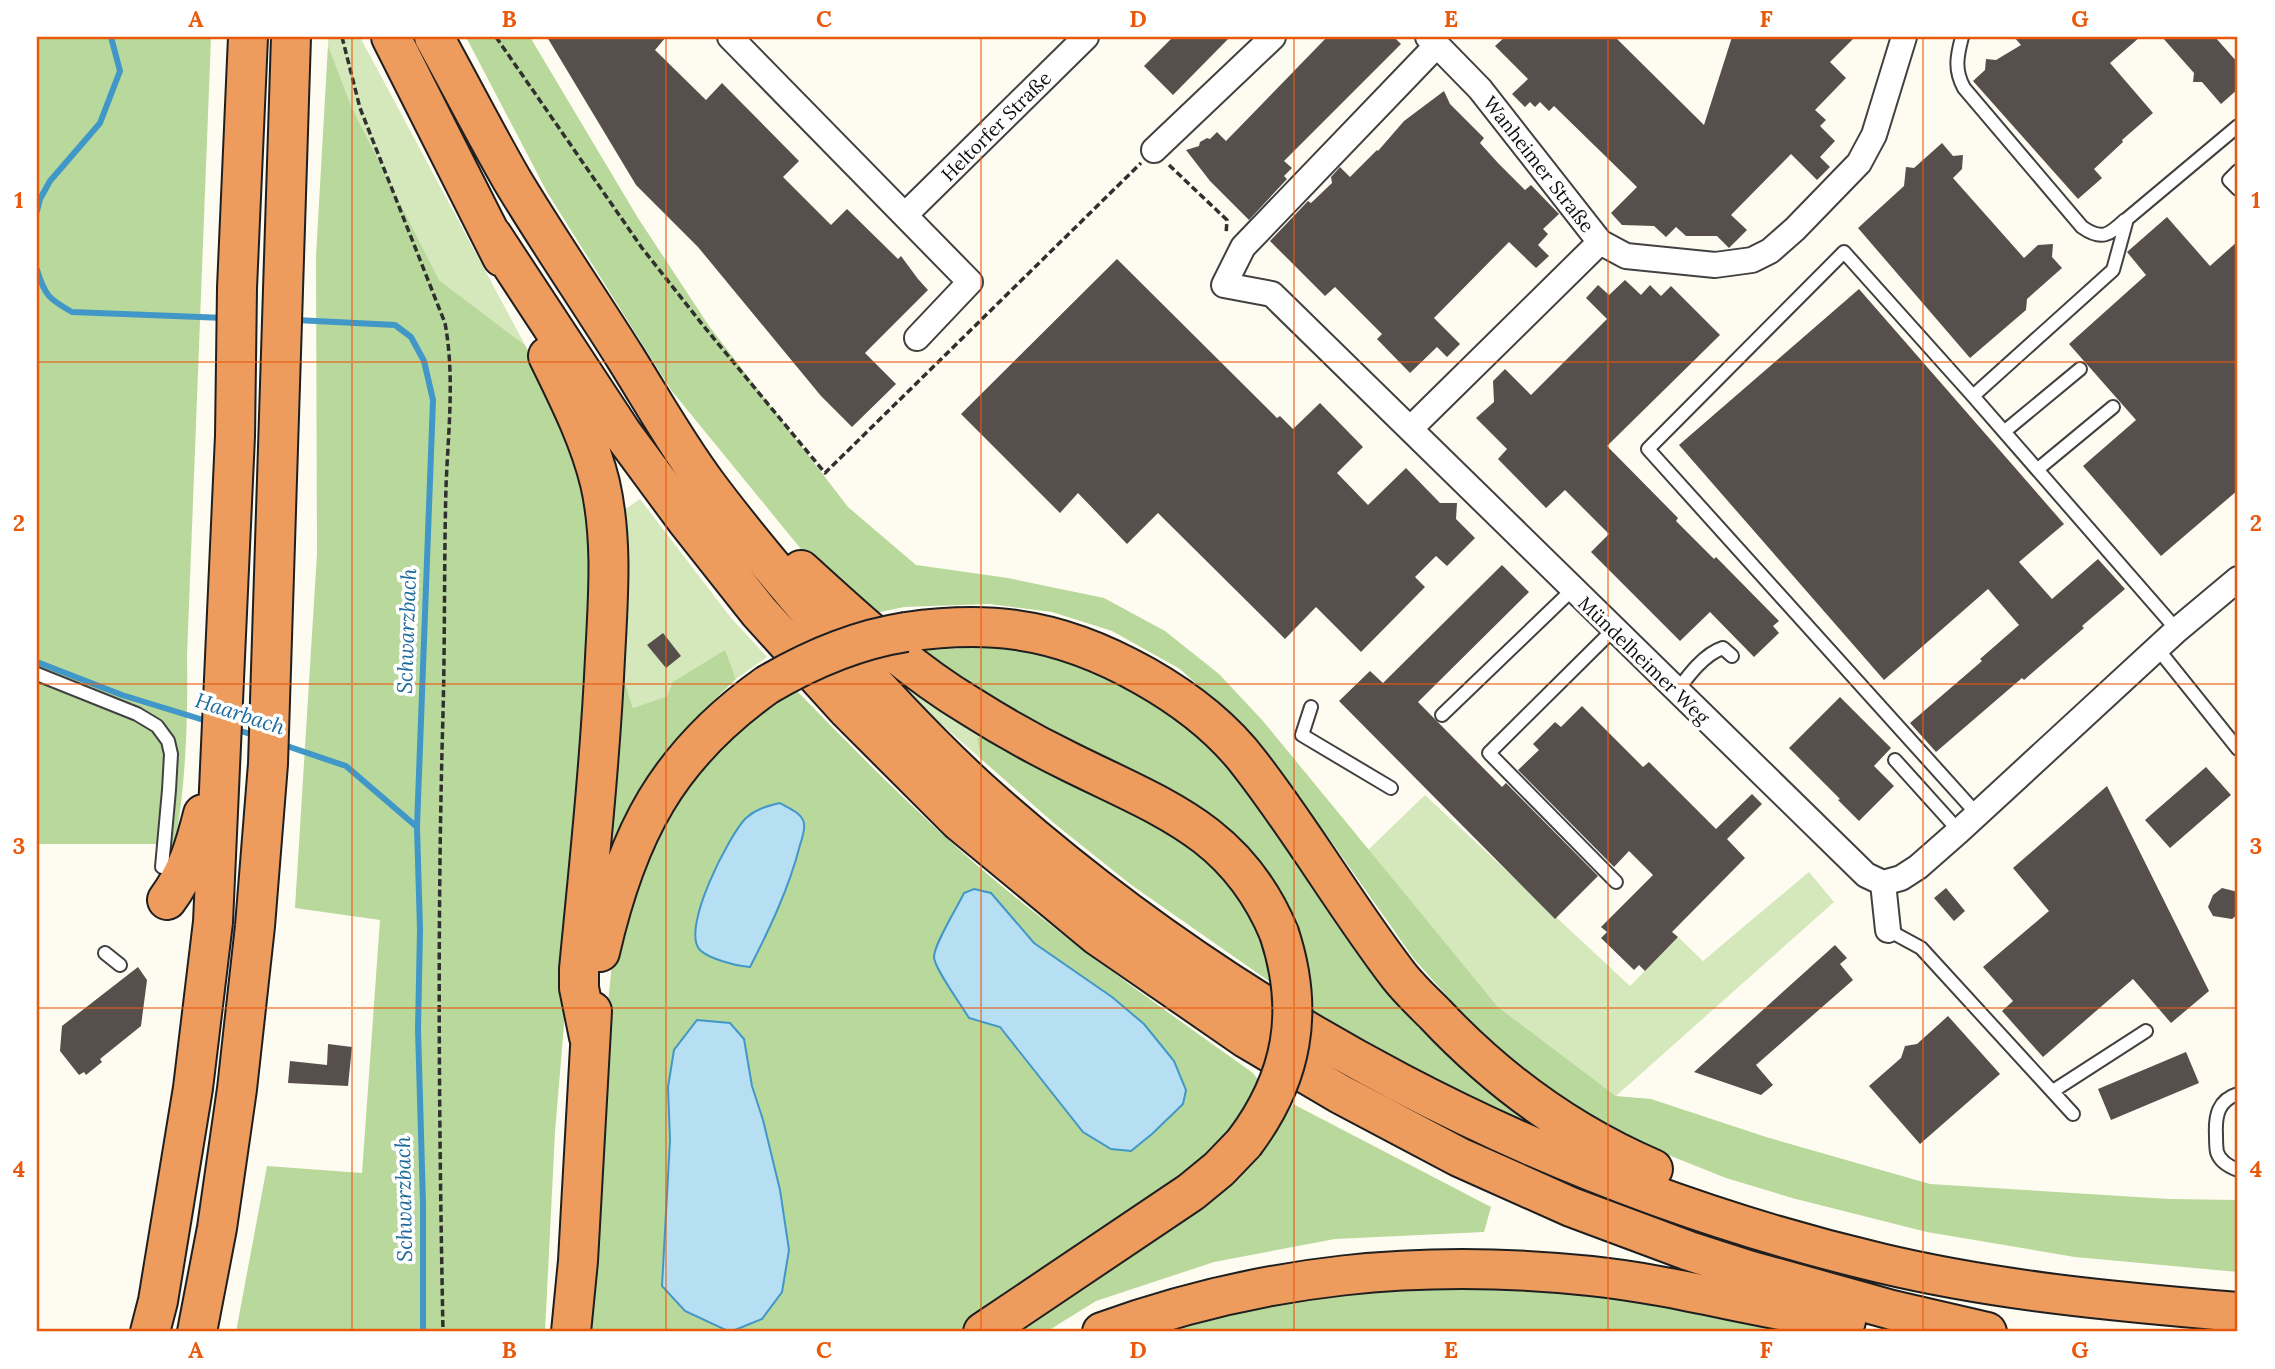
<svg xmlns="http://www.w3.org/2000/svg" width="2275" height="1369" font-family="Lora,serif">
<rect width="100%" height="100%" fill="#fefbf0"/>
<path fill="#d4e8bb" d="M328,37H360L525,345L439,280L352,108L328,45Z
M640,499L731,618L767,657L736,679L725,651L667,696L633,708L625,683V642L615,629L614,517Z
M864,656L995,734L977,738L981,759Z
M1425,795L1630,986L1678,937L1703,961L1809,872L1834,902L1616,1096L1498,1007L1368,850Z"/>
<path fill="#b9d89b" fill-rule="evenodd" d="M37,37H211L187,656C188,719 186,783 175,844H37Z
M466,37H530L638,218L709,326L848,507L916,565L1008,578L1104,598L1165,631L1219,674L1263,721L1498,1007L1616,1096L1651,1099L1766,1137L1930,1184L2169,1199L2238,1200V1272L2075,1257L1927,1232L1792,1198L1726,1178L1661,1152L1608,1126L1558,1095L1482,1035L1414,959L1331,841L1238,722L1180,669L1112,631L1052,612L989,604L904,607L866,615L823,576L671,390L547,192Z
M328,45L352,108L439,280L525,345L548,389L581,482L591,539L592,638L578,858L555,1132L545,1332H236L267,1166L362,1173L380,920L295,908L317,554L316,256Z
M615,629L625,642V683L633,708L667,696L673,682L725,650L736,679C676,735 635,784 605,862Z
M993,646C1030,651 1068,656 1103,671C1145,689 1183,723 1219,751L1557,1136L1460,1093L1311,1011L1272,891L1015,714L916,651Z
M796,690C869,765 943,840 1025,905C1099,964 1176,1018 1253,1073L1259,1081L1236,1135L968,1332H588L600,1083L613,953L656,827L721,739ZM746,819L799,849C786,890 769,929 750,967L708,885ZM991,893L1034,943L1112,997L1183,1104L1152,1134L1131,1151L1083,1132L999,1027L969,1018L938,969L934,957ZM752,1086C769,1140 781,1194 789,1250L663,1285L670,1140L668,1087Z
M995,734L1147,812L1222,868L1264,933L1276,986L1130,884L1055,824L981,759L977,738Z
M1293,1104L1491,1207L1484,1232L1335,1239L1214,1262L1096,1301L1046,1332H1006L1256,1156L1279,1128Z
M1427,1289C1461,1289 1495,1289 1529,1291C1617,1295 1705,1313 1790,1332H1164L1255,1309L1336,1294Z"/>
<path fill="#b7dff4" stroke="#4197c8" stroke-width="2" d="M780,803C788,808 803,813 804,824C805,830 802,839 800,845C789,888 770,928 750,967C737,966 709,959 700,950C680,930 729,835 746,818C756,809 767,806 780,803Z
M974,889L991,893L1034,943L1112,997L1144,1024L1174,1061L1186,1090L1183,1104L1152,1134L1131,1151L1111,1149L1083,1132L1000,1027L969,1018C962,1006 934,968 934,957C934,944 958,906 964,893Z
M697,1020L730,1023L744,1039L752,1086L763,1120L780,1190L789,1250L782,1292L762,1319L730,1332L685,1311L662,1286L670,1140L668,1087L674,1050Z"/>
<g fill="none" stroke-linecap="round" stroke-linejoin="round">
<path stroke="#4197c8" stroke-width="6" d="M37,211L40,199L50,181L100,123L120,71L111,37
M37,270C45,296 49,299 72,312L225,318
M296,320L395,325L411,337L424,361L433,400L417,827L420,930L418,1029L423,1204V1332
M37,662L122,695L210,722
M234,729L257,736
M281,744L346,766L417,827"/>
</g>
<path fill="#574f4b" d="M547,37H666L655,50L706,100L722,83L799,161L783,177L831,225L847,209L898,259L901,256L918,279L928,290L865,353L896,384L852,427L821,396L698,247L636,185Z
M1173,37H1230L1173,95L1144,66Z
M1327,37H1394L1401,44L1284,161L1292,168L1284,176L1287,179L1249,220L1210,181L1186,150L1199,146L1200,142L1207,138L1210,139L1217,132L1226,141Z
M1505,37H1615L1704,125L1732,37H1855L1830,62L1846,78L1815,110L1826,120L1820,126L1835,141L1820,157L1830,167L1817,180L1791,154L1731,215L1747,230L1729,248L1717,236H1686L1676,227L1666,237L1654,226L1622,225L1611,213L1637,187L1554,106L1549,111L1540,102L1535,107L1530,102L1525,107L1512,94L1528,79L1495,46Z
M2014,37H2140L2110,63L2153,113L2122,140L2123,142L2094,169L2102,178L2078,199L1973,81L1985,70L1986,59L1996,60L2021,45Z
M2162,37H2215L2238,63V89L2221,104L2202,82H2193L2194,73Z
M1444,91L1450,104L1484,138L1480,143L1498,163L1525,190L1531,185L1559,214L1543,229L1548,234L1538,245L1549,256L1536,268L1509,242L1434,318L1460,344L1447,357L1437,347L1410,373L1377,339L1382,334L1335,287L1325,296L1270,241L1308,201L1311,203L1332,183L1331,177L1340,167L1350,177L1377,150L1378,151L1404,121Z
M1942,143L1953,156L1963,155L1962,169L1953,178L2024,258L2038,245L2053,244L2052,257L2062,268L2027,299L2026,310L1970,358L1858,228L1904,186L1906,167L1914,168Z
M2167,217L2210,266L2238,241V490L2161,556L2083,466L2136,420L2069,344L2146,275L2127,252Z
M1117,259L1277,418L1280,416L1293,429L1320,403L1363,447L1337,473L1368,505L1406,468L1440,503H1457L1456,519L1475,538L1447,566L1436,556L1415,577L1425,587L1361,652L1316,607L1285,639L1158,513L1127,544L1078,493L1060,513L961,414Z
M1625,280L1641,295L1650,285L1661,296L1671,286L1720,335L1607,446L1678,518L1676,521L1714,559L1716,557L1779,621L1773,626L1779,633L1754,657L1710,612L1680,641L1591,552L1609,534L1565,490L1546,508L1498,459L1507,449L1476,418L1494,402L1493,381L1505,369L1531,395L1607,319L1586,298L1598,285L1609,295Z
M1859,289L2064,524L2019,562L2052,599L2098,559L2125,589L2082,626L2084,628L2024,680L2022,678L1936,752L1910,723L1982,661L1980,659L2019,625L1988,589L1884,680L1679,445Z
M1502,565L1529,592L1418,702L1502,787L1506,783L1598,876L1555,919L1339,701L1370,671L1383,683Z
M663,633L681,656L666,668L647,645Z
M1840,697L1891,748L1874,766L1894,786L1859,821L1838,800L1840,799L1789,748Z
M1582,706L1643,767L1649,762L1716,829L1752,794L1762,804L1727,839L1745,858L1672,932L1678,937L1645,971L1639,965L1634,970L1601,938L1607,932L1601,927L1653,875L1629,851L1614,867L1518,770L1539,750L1533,744L1555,722L1561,727Z
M2206,767L2231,795L2170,848L2145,820Z
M2107,786L2209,991L2171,1023L2133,979L2043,1057L2002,1011L2013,1001L1983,967L2049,911L2013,868Z
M1946,888L1965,911L1954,921L1934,898Z
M2222,888L2238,892V914L2232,919L2213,916L2208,907L2213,895Z
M1835,945L1847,958L1840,964L1853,980L1756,1065L1773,1085L1761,1095L1694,1072Z
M138,967L147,980L141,1026L100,1059L102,1062L86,1075L84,1072L79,1075L60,1051L62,1026Z
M1948,1016L2000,1074L1920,1144L1869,1086L1901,1058L1905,1046L1917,1044Z
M328,1044L352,1047L348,1086L288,1083L290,1061L327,1065Z
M2186,1052L2199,1083L2111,1120L2098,1089Z"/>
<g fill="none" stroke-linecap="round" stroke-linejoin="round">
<g stroke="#414141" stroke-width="16">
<path id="lane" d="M1962,37C1957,56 1954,70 1964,88L2082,227C2102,241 2109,235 2125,220
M2238,171L2229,180L2238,189
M1973,396L2113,270L2127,219L2238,126
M2005,431L2080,369
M2038,469L2113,407
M1613,630L1489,753L1616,882
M2157,648L2238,749
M37,674L137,714L157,726L168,741L171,754L169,790L162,867
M1677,691C1688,676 1704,654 1723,648L1732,656
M1311,707L1302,735L1391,788
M1442,715L1572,590
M1895,760L1959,831
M1977,814L1648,449L1844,252L1973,396L2177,630
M1888,930L1921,948L2073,1114
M105,953L120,965
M2053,1091L2146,1031
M2238,1094C2218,1100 2215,1116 2216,1135C2216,1140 2216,1147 2217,1152C2220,1162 2230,1167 2238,1170"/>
</g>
<g stroke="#414141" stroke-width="28">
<path id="street" d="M730,37L970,282L917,338
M1428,37L1437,45L1243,247L1224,285L1272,294L1866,875L1883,883L1901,878L1918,867L1959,831L2177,630L2238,579
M1437,45L1480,89L1600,242L1626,256L1715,265L1752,260L1770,251L1795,229L1859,163L1874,135L1904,37
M1154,150L1273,37
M905,215L1086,37
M1410,429L1600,242
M1883,883L1888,930"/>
</g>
<g stroke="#1f1f1f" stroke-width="42">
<path id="highway" d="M391,37L502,257
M434,37C460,84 485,133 512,180C548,240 588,298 625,357C652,400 677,445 707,485C742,532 780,577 818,621C869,680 922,738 979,790C1233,1019 1547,1184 1880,1263C1997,1291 2119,1302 2238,1312
M492,235L622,433L687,521L759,612L847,709L959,821L1098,936L1247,1039L1340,1094L1459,1157L1571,1207L1689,1251L1748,1270L1892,1310L1987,1332
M548,356C568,397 589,438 600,483C613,540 608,599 605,658C600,762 589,866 579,969V988L589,1037
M801,570C854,618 908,669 970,706C1003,727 1037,746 1072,763C1163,808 1237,832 1279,933
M906,632C942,627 980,625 1016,630C1098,641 1200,698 1250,764C1303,832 1346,907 1399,976C1410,990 1423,1002 1435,1014C1498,1081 1569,1133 1653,1169
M167,900C187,873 195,846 203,814
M600,952C627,834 667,756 767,685
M150,1332L158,1301L193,1088L213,922L235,436L237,288L248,37
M197,1332L217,1228L237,1089L255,926L268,764L291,37
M571,1332L578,1261L592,1011
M983,1332L1191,1192L1219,1169L1244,1143
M1102,1332C1262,1274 1421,1258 1591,1276C1677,1285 1761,1310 1846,1321"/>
</g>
<path stroke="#303030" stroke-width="3.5" stroke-dasharray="7 3.5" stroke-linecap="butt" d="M342,37L360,108L445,323C455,377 448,433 446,487C444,562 445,638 443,714C437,920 439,1126 443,1332
M496,37L642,248L706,329L825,473L1141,163
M1169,165L1227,220L1226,234"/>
<use href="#lane" stroke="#fff" stroke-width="12"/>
<use href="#street" stroke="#fff" stroke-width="24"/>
<use href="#highway" stroke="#ee9b5e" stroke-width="38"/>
<g stroke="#1f1f1f" stroke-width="42" stroke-linecap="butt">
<path id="highway-bridge" d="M767,685C811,659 855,640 906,632
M1244,1143C1293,1078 1305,1011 1279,933"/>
</g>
<use href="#highway-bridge" stroke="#ee9b5e" stroke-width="38"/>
</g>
<path fill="none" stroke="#e8590c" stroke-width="2" stroke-opacity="0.55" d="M352,37V1332M666,37V1332M981,37V1332M1294,37V1332M1608,37V1332M1923,37V1332M37,362H2238M37,684H2238M37,1008H2238"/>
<g text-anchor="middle" stroke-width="7" stroke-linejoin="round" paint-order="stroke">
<g font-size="19" fill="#0e0e0e" stroke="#fff">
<text transform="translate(996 126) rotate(-45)" y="7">Heltorfer Straße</text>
<text transform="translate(1539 164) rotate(52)" y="7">Wanheimer Straße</text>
<text transform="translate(1644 660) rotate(44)" y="7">Mündelheimer Weg</text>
</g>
<g font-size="21" font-style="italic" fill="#1c699c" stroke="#fff">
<text transform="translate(407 631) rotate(-88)" y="7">Schwarzbach</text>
<text transform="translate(240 714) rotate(18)" y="7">Haarbach</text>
<text transform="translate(404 1199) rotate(-91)" y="7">Schwarzbach</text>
</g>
</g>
<rect width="2275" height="1369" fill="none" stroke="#ffffff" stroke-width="77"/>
<rect x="38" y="38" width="2198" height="1292" fill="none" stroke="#e8590c" stroke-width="2.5"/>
<g font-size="23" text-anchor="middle" font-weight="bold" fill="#e8590c">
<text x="196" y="27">A</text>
<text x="509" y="27">B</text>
<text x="824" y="27">C</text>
<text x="1138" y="27">D</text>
<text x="1451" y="27">E</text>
<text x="1766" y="27">F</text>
<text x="2080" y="27">G</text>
<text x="19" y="208">1</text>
<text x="2256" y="208">1</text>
<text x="19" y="531">2</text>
<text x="2256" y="531">2</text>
<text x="19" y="854">3</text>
<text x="2256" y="854">3</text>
<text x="19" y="1177">4</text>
<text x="2256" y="1177">4</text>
<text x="196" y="1358">A</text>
<text x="509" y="1358">B</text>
<text x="824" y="1358">C</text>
<text x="1138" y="1358">D</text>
<text x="1451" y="1358">E</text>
<text x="1766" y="1358">F</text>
<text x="2080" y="1358">G</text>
</g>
</svg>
